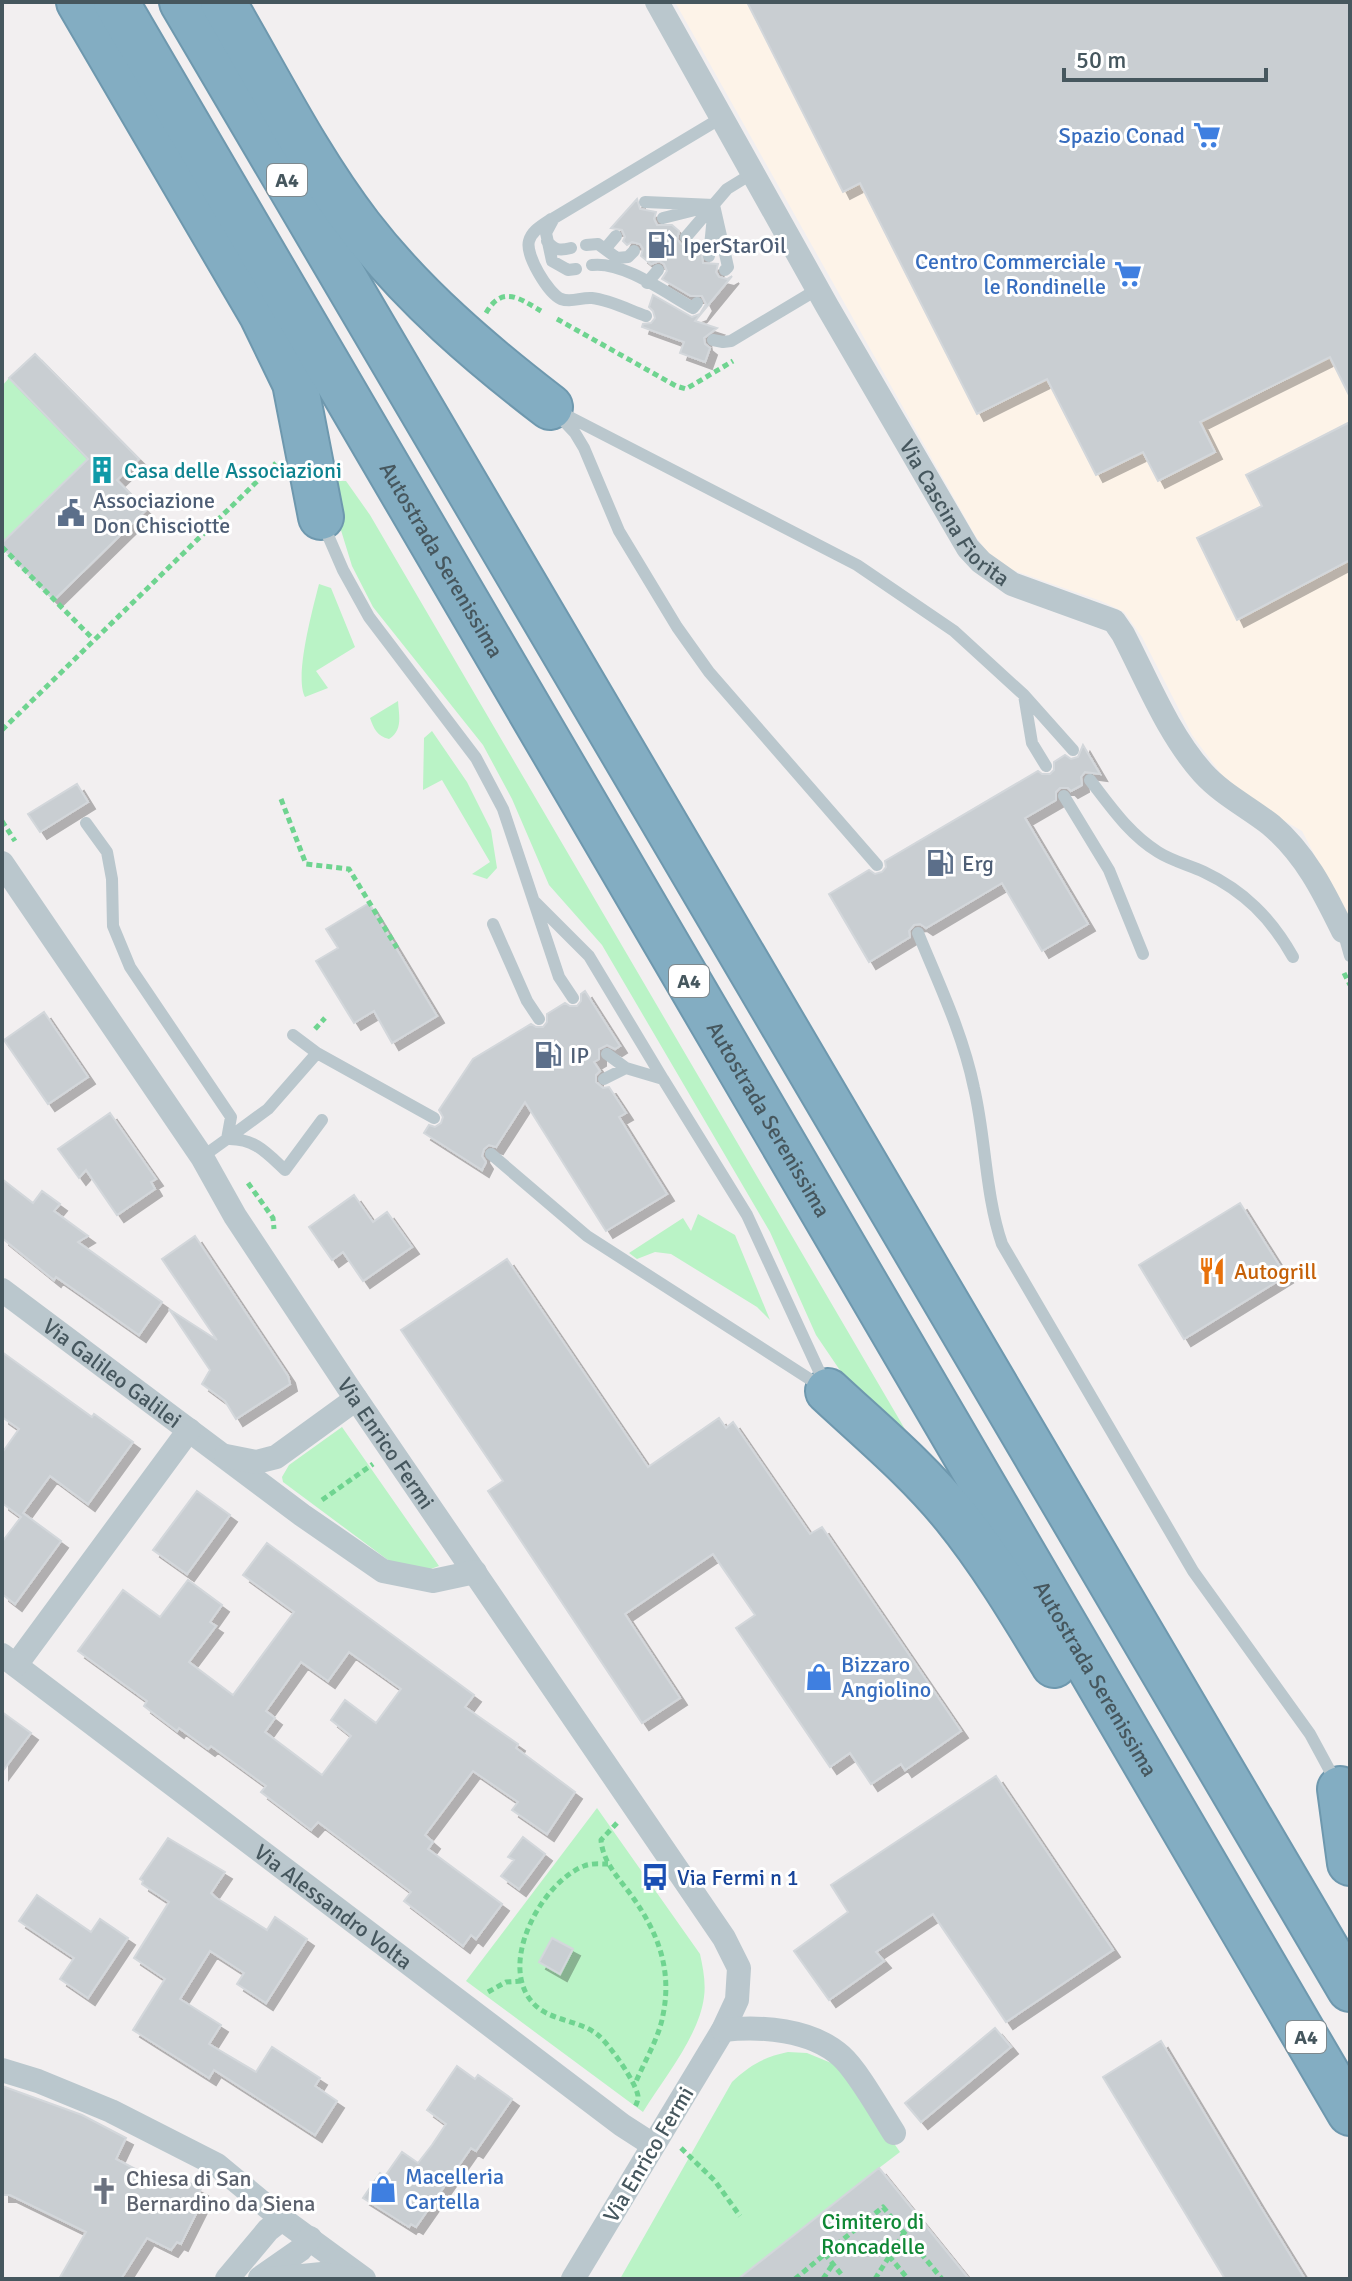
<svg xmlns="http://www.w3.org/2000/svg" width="1352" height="2281" font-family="Signika,sans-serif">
<defs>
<filter id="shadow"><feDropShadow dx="7" dy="7" stdDeviation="0" flood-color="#0004"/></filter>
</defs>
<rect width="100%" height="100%" fill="#f2eff0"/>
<path fill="#fdf3e8" d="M675,2H1350V922L1302,831L1245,798L1224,778L1192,735L1142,637L1124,612L1101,601L1007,568L992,558L976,537Z"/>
<path fill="#baf3c6" d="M9,378L88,459L5,541L2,538V386Z
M336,481H346L370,515L923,1460L854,1391L816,1335L770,1232L602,945L549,885L512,799L483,745L373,607L352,566L340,527Z
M319,584L331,588L355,647L316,671L328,688L305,697C294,677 313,608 319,584Z
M398,701C399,716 403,730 389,739C377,736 374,729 370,718Z
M432,731L467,782L491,830L497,868L487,879L472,874L490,862L442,780L423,790L424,738Z
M698,1214L735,1235L770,1320L757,1307L671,1254L655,1252L637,1259L629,1253L683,1218L691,1231Z
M342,1427L439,1566L422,1572L396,1566L283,1482L282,1477L289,1465Z
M597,1808L700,1954C703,1968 706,1983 704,1997C699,2036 664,2078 643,2112L466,1981Z
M788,2052L807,2053L841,2067L900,2152L879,2168L969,2279H620L732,2082C750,2065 764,2057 788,2052Z"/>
<path fill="#c9ced2" stroke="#d3d7db" stroke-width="2" fill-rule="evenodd" filter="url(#shadow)" d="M747,2H1350V397L1330,357L1200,422L1215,452L1158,481L1143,452L1096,475L1047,379L977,414L860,183L843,192Z
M637,199L640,209L656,212L654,219L657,225H672L679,231L677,239L681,244L688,246L693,243L701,249L703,263L718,264L716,272L719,277L727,279L732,276L695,321L717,328L704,338L705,344L710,348L705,362L680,353L684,342L642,327L643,324L651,323L655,318L653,311L649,307L653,295L692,317L700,314L706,304L702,296H691L662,279L667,271L664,264L659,261L651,264L641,256L643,249L640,244L632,242L627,245L623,241L625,237L622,230L611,228Z
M35,354L139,459L117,480L146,510L54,600L2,547V543L88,459L9,378Z
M1350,422V560L1237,620L1197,538L1262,506L1246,475Z
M1083,745L1100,774L1085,772L1081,777L1082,785L1071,791L1068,788H1060L1056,792V800L1025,818L1088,924L1042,951L1002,883L926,928L920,924L914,925L909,931L910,937L869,962L829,894L869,870L875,874L882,872L886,867L885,861L1038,771L1042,774H1050L1054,770V762L1065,755L1071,759L1078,757Z
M77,784L88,802L40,832L28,814Z
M369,903L437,1016L392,1043L374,1011L354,1023L316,961L338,948L326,929Z
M585,991L620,1046L615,1049L607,1045L599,1049V1059L594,1062L600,1071L596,1075V1082L603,1088L609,1087L626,1113L619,1117L667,1194L606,1231L525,1102L496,1147L489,1145L484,1149L482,1156L486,1162L482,1170L424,1133L429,1125L435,1127L441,1123L443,1117L439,1110L473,1059L531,1024L536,1027H543L547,1022V1014L565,1003L570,1006H577L581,1001V994Z
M44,1012L88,1077L48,1104L4,1040Z
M110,1113L156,1179L151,1182L155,1189L117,1215L86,1170L79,1178L58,1149Z
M2,1179L33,1203L42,1191L60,1204L54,1211L88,1236L78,1242L162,1302L139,1335L56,1277L54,1280L2,1238Z
M354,1195L373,1222L387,1212L412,1247L363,1281L343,1252L332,1260L309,1227Z
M1240,1203L1286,1276L1184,1339L1139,1265Z
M195,1236L288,1376L290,1384L236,1419L225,1401L202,1384L210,1370L169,1309L217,1340L162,1259Z
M507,1259L648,1467L719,1418L726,1428L733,1422L810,1534L822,1527L961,1731L905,1770L901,1764L871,1784L850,1753L830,1767L736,1628L755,1615L713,1554L625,1614L680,1698L642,1723L488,1491L503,1481L401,1330Z
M2,1352L92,1417L94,1414L133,1442L88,1504L50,1476L23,1513L61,1541L15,1604L2,1594V1542L21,1517L2,1503V1453L19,1429L2,1417Z
M197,1491L230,1515L187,1574L153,1550Z
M267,1543L474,1695L465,1707L518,1744L516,1748L575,1792L547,1834L512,1810L518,1802L473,1771L425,1835L433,1842L428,1849L502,1904L476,1939L471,1935L463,1946L404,1901L411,1892L318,1822L311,1830L261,1792L266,1786L211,1746L208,1749L179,1728L177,1731L144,1706L147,1701L78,1651L123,1590L160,1617L188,1580L222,1605L210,1622L216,1626L189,1662L233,1695L294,1612L243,1575ZM349,1652L401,1689L376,1723L345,1700L331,1720L351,1736L322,1775L265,1732L275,1718L266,1711L301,1662L328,1681Z
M2,1712L31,1733L2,1772Z
M996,1776L1113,1950L1006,2022L933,1914L876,1952L884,1961L829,2000L794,1951L848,1912L831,1885Z
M523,1837L545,1854L519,1889L501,1876L514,1860L508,1857Z
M168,1838L225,1872L211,1893L215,1897L267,1930L275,1917L307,1939L266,2003L237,1984L244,1973L210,1951L180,1999L221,2025L209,2044L256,2072L272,2047L320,2078L315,2086L337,2101L315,2135L214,2070L209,2078L133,2030L165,1979L134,1958L169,1902L142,1884L143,1881L140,1879Z
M37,1895L91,1932L100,1919L128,1938L88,1998L60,1979L74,1958L19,1921Z
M552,1938L573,1949L560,1974L539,1962Z
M995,2028L1011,2047L921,2122L905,2103Z
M1161,2041L1260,2206L1305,2279H1225L1103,2077Z
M457,2066L475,2079L478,2075L512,2099L476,2151L471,2148L416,2227L411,2224L409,2227L363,2198L380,2173L385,2176L402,2152L418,2163L432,2145L446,2124L427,2110Z
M2,2086L82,2115L126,2138L116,2159L172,2188L173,2185L178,2187L182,2179L201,2189L197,2197L203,2200L181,2244L177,2242L171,2250L147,2238L121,2279H59L86,2232L10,2195H2Z
M879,2168L969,2279H738Z"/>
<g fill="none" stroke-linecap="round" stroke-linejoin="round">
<g stroke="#6e98ae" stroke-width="48">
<g id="motorway">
<path d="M79,2L262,315L295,383L321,517"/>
<path id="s5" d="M116,2L1350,2113"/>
<path d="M182,2L1350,1989"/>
<path d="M223,2C267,77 307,158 360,227C413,296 481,354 550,407"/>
<path d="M828,1391C871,1431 918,1470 955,1516C993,1563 1023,1614 1054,1665"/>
<path d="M1340,1789L1350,1863"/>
</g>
</g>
<path stroke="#6fd490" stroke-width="5" stroke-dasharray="6 4" stroke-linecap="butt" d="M486,313C502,285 519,298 541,311
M557,319L676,386L686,389L733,361
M2,547L93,639
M2,730L276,463
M281,799L306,864L349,869L397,948
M2,821L15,841
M1344,973L1350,985
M315,1029L325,1018
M248,1183L273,1218L274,1229
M322,1500L373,1464
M617,1823L601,1840C603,1864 621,1880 634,1899C659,1935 672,1971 663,2015C659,2038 644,2062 635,2084
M608,1864C601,1864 591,1863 584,1866C542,1882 497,1964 533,2003C549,2021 580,2020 598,2035C609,2044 636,2082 638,2096C638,2100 637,2103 635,2107
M488,1992L506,1982L522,1981
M681,2148L715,2181L740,2216
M889,2256L908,2279
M841,2274L825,2254L883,2207L942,2279
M795,2279L825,2254
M823,2279L833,2264
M875,2279L904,2233"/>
<path stroke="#bac7cd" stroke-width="12" d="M645,202L714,205
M714,205L728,267L725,270
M663,218L699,209
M551,219C543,225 532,230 529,241C525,255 548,293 561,299C572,303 581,297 592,298C610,300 629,310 646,316
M686,237L727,189L753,173
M547,241C554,250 559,251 571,248
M586,245L598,244L617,258L628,257L634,251
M605,249L616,236
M709,256L713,216
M592,265C623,261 666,293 693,308L697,303
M576,269L568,270L552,261L546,233L554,218L721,118
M647,283L658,270
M713,340L723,342L731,341L818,289
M556,410L857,565L954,631L1024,695L1073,750
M558,415L575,433L584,448L619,531L677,627L709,672L877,865
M323,524L343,570L369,617L476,758L503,809L559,977L573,998
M1024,695L1032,743L1046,766
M1090,780C1111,807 1129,834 1158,852C1172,861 1189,865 1204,872C1244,891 1271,918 1293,957
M1064,796L1109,870L1143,954
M86,823L107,852L112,879L113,926L130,967L231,1117L227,1139L202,1157
M535,902L589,956L663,1079
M493,924L527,1001L539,1019
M1343,931L1350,956
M918,933C939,984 963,1034 974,1088C986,1139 985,1194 1002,1244L1193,1571L1310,1734L1336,1782
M293,1035L317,1053L434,1118
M607,1054L626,1068L663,1079L747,1215L825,1384
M604,1079L626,1068
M227,1139C254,1138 266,1152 285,1170L322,1120
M227,1139L268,1109L317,1053
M491,1154L587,1236L822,1387"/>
<g stroke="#bac7cd" stroke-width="24">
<path id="s1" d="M657,2L827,306L968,548L981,562L1012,584L1114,621L1123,634C1147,680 1168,734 1203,773C1222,794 1248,807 1271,825C1305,854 1323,890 1343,931"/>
<path id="s2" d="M2,863L202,1157L235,1216L348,1387L724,1938L739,1968L737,2000L723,2030L573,2279"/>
<path id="s3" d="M2,1290L302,1515L383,1571L433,1581L475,1572"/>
<path d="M226,1456L256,1462L276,1457L356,1399"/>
<path id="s4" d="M2,1655L622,2125L653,2145"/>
<path d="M16,1665L189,1430"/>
<path d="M723,2030C761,2026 811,2029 841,2056C858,2071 881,2113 894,2133"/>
<path d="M2,2070L38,2081L111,2111L217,2165L282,2219L364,2279"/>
<path d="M260,2278L300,2250L310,2238"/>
<path d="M227,2279L268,2230L282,2219"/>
<path d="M272,2279L322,2274L353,2279"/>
</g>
<use href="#motorway" stroke="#83adc2" stroke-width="44"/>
</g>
<defs>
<g id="supermarket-bare" transform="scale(2.16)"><path d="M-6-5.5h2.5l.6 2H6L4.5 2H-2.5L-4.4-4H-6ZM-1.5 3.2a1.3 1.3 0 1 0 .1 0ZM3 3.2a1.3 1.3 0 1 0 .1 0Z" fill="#3f7fe0" stroke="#fff" stroke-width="2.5" paint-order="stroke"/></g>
<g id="fuel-bare" transform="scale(2.16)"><path d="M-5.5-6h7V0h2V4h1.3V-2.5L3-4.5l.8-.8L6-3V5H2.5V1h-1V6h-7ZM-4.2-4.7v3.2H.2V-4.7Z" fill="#5c6f8a" stroke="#fff" stroke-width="2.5" paint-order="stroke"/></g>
<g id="building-bare" transform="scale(2.16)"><path d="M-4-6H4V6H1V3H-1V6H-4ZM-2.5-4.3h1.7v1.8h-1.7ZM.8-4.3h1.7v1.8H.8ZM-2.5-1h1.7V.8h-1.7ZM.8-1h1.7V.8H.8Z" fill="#0f9aa8" stroke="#fff" stroke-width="2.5" paint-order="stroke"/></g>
<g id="civic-bare" transform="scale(2.16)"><path d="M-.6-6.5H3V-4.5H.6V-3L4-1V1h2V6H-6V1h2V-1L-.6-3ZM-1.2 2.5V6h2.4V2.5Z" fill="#5c6f8a" stroke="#fff" stroke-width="2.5" paint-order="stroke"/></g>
<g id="restaurant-bare" transform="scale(2.16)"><path d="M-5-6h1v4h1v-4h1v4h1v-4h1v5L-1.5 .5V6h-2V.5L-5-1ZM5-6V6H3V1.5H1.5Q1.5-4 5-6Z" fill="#e8710a" stroke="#fff" stroke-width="2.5" paint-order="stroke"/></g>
<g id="shop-bare" transform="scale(2.16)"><path d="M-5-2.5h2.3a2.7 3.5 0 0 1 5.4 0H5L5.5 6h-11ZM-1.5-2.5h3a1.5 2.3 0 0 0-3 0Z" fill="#3f7fe0" stroke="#fff" stroke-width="2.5" paint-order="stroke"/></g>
<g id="bus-bare" transform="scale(2.16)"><path d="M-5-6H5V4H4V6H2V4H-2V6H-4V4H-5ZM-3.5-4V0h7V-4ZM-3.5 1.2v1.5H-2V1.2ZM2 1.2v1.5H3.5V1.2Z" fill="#1a4fb4" stroke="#fff" stroke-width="2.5" paint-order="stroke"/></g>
<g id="church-bare" transform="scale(2.16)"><path d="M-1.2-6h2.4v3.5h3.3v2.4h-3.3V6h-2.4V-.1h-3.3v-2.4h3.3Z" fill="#6b7280" stroke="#fff" stroke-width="2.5" paint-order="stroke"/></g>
</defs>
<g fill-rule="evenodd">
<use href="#supermarket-bare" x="1207" y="135"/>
<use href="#fuel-bare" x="661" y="245"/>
<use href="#supermarket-bare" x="1128" y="274"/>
<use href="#building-bare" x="102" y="470"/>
<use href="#civic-bare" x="71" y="513"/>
<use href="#fuel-bare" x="940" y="863"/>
<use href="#fuel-bare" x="548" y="1055"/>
<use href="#restaurant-bare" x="1212" y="1271"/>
<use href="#shop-bare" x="819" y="1677"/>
<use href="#bus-bare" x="655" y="1877"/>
<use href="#shop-bare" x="383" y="2189"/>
<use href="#church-bare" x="104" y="2191"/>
</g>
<g text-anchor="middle" stroke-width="6" stroke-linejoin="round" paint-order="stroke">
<g fill="#fff" stroke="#7e898e" stroke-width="2">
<rect x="267" y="164" width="40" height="32" rx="6"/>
<rect x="669" y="965" width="40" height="32" rx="6"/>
<rect x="1286" y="2021" width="40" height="32" rx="6"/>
</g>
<g font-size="20" font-weight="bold" fill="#46575e">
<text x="287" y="187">A4</text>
<text x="689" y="988">A4</text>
<text x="1306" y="2044">A4</text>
</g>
<g font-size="22" fill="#366cbe" stroke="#fff" text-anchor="end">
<text x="1185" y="143">Spazio Conad</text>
<text x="1106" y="269">Centro Commerciale<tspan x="1106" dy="25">le Rondinelle</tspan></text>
<text x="841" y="1672" text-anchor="start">Bizzaro<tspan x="841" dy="25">Angiolino</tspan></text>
<text x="405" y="2184" text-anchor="start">Macelleria<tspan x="405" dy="25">Cartella</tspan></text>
</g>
<g font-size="22" fill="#4e5e75" stroke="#fff" text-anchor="start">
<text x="683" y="253">IperStarOil</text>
<text x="93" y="508">Associazione<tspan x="93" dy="25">Don Chisciotte</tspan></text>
<text x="962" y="871">Erg</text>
<text x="570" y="1063">IP</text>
</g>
<g font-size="22" fill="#0d838f" stroke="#fff" text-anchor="start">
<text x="124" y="478">Casa delle Associazioni</text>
</g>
<g font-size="22" fill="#46575e" stroke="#fff">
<text dy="8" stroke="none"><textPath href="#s1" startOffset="592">Via Cascina Fiorita</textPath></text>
<text dy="8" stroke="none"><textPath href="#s5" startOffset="646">Autostrada Serenissima</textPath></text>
<text dy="8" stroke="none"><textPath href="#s5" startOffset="1294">Autostrada Serenissima</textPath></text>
<text dy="8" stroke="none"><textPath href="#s3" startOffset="138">Via Galileo Galilei</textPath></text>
<text dy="8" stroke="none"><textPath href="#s2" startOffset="696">Via Enrico Fermi</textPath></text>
<text dy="8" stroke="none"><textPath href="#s5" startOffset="1942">Autostrada Serenissima</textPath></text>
<text dy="8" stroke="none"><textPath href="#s4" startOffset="416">Via Alessandro Volta</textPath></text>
<text transform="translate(648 2154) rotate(-59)" y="8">Via Enrico Fermi</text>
</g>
<g font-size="22" fill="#c56008" stroke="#fff" text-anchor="start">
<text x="1234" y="1279">Autogrill</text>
</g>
<g font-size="22" fill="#164399" stroke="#fff" text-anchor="start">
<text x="677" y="1885">Via Fermi n 1</text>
</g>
<g font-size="22" fill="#5b616d" stroke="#fff" text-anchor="start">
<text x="126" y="2186">Chiesa di San<tspan x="126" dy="25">Bernardino da Siena</tspan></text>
</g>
<g font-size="22" fill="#0f8735" stroke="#fff">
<text x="873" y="2229">Cimitero di<tspan x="873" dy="25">Roncadelle</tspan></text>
</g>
</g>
<rect width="1352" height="2281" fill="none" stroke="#46575e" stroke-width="8"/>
<path d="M1064 68v12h202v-12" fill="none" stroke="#46575e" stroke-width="4"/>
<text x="1076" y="68" font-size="24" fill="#46575e" stroke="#ffffff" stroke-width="6" paint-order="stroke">50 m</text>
</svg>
